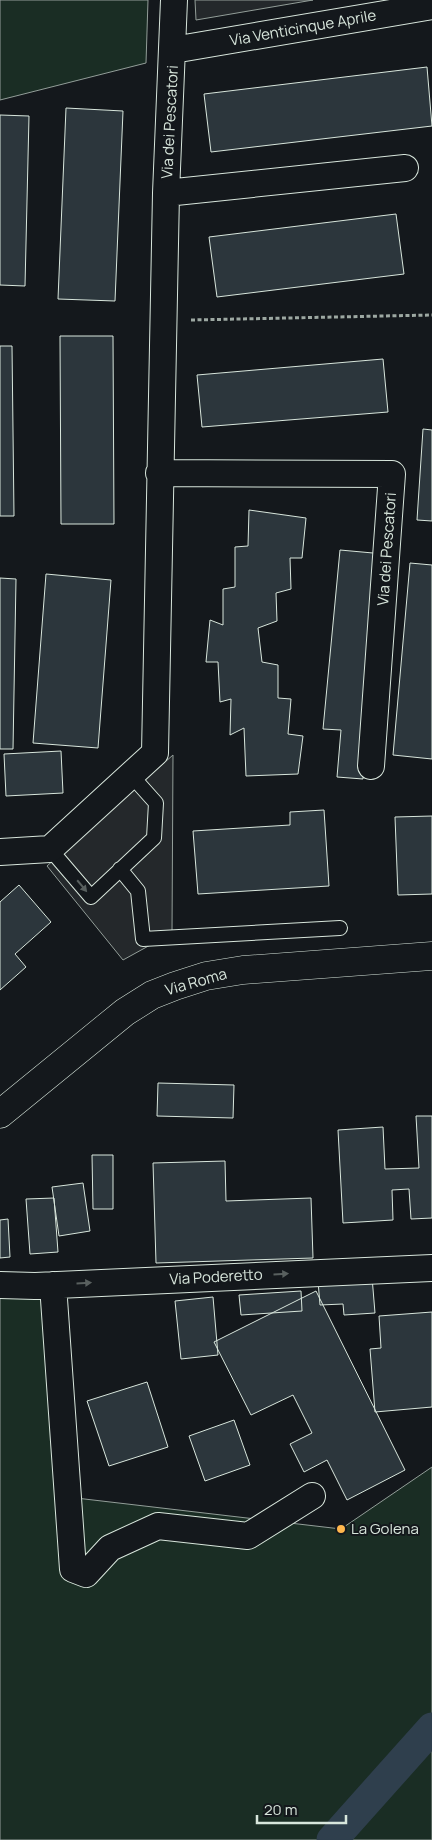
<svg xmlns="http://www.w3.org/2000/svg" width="432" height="1840" font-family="Manrope,sans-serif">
<rect width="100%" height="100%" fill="#14181c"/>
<path fill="#1a2d24" stroke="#939e99" d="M0,0H148L146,63L0,100Z
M0,1272L60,1277L76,1498L341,1529L432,1467V1840H0Z"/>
<path fill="#24282b" stroke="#939e99" d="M195,0H313L196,20Z
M173,755L172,933L123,960L47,866Z"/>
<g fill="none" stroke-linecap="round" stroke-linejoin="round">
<path stroke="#2f3f4d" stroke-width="31" d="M332,1840L432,1728"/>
</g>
<path fill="#2c363c" stroke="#d8e6dc" d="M427,67L432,126L211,152L204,94Z
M66,108L123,111L115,301L58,299Z
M0,115L29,116L25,286L0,285Z
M396,214L404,274L217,297L209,237Z
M60,336H113L114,524H61Z
M0,346H12L14,516H0Z
M383,359L388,412L202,427L197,375Z
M423,429L432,430V521L417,520Z
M249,510L306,518L302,558H290L291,589L276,593L277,621L258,628L262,662L278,665V698L291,699L288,734L303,736L298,774L246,776L244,728L230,735L231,699L220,702L218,662H206L210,620L223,625V589L235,587V547L248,546Z
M340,550L384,554L363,779L337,777L341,730L323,729Z
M410,563L432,565V759L393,755Z
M46,574L111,580L98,748L33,743Z
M0,578L16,579L13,749H0Z
M61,751L63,793L6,796L4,754Z
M324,810L329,886L198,894L193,831L290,825V812Z
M432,816V894L398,895L395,817Z
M19,885L51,922L15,954L26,967L0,990V902Z
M158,1083L234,1085L233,1118L157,1116Z
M416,1116H432V1218L411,1219L409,1189L392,1190L393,1220L343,1223L338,1130L383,1127L385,1169L419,1168Z
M92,1155H113V1209H93Z
M225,1161L226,1201L311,1198L313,1258L156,1263L153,1163Z
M83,1183L90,1231L59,1236L52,1187Z
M54,1198L58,1252L30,1254L26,1199Z
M8,1219L10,1257L0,1258V1220Z
M372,1277L375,1313L344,1315L343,1304L320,1305L318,1281Z
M301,1291L302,1311L241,1315L239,1295Z
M316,1291L405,1470L347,1500L327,1460L304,1472L290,1444L312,1433L293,1395L251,1415L214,1342Z
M213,1297L218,1355L181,1359L175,1301Z
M432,1312V1407L375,1412L370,1349L381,1348L379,1316Z
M147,1382L168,1447L109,1466L87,1401Z
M234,1420L250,1465L205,1481L189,1436Z"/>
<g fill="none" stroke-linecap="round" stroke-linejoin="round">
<g stroke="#d8e6dc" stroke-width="16">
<path id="lane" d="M50,849L91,897L154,838L156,803L131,775
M120,869L138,891L143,939L340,928"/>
</g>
<g stroke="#d8e6dc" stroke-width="28">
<path id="street" d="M173,50L432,6
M166,193L405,168
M159,473L392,474L371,766
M0,852L50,849L155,753L166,193L174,0
M0,1285L35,1286L432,1268
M53,1285L73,1569L86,1574L110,1548L158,1526L248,1536L312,1496"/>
</g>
<g stroke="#d8e6dc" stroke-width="29">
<path id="secondary" d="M0,1114L125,1012L152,995L175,986L206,976L243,970L432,956"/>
</g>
<path stroke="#9da8a2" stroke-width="3" stroke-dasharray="4 2.5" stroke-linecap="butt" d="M191,320L432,315"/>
<use href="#lane" stroke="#14181c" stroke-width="14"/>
<use href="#street" stroke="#14181c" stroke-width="26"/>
<use href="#secondary" stroke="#14181c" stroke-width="28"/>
</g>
<defs><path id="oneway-solid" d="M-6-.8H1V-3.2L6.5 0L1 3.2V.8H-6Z" transform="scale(1.25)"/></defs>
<g fill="#59605f">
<use href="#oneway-solid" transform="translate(82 886) rotate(50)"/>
<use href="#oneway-solid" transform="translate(281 1274) rotate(-3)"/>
<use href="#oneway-solid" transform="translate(84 1283) rotate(-3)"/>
</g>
<circle fill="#ffb74d" stroke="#14181c" stroke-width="2" cx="341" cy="1529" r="5"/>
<g text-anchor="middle" stroke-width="4" stroke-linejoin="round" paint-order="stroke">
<g font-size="15" fill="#d8e6dc" stroke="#14181c">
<text transform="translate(303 28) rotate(-10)" y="5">Via Venticinque Aprile</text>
<text transform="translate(170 122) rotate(-87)" y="5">Via dei Pescatori</text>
<text transform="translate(387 549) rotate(-86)" y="5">Via dei Pescatori</text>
<text transform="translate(196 982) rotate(-16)" y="5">Via Roma</text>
<text transform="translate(216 1277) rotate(-3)" y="5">Via Poderetto</text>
</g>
<g font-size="15" fill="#d8e6dc" stroke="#14181c" text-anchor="start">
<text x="351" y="1534">La Golena</text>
</g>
</g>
<path d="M257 1815v8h89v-8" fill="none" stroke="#d8e6dc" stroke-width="2.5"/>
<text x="264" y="1815" font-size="15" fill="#d8e6dc" stroke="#14181c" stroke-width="4" paint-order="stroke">20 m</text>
</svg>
